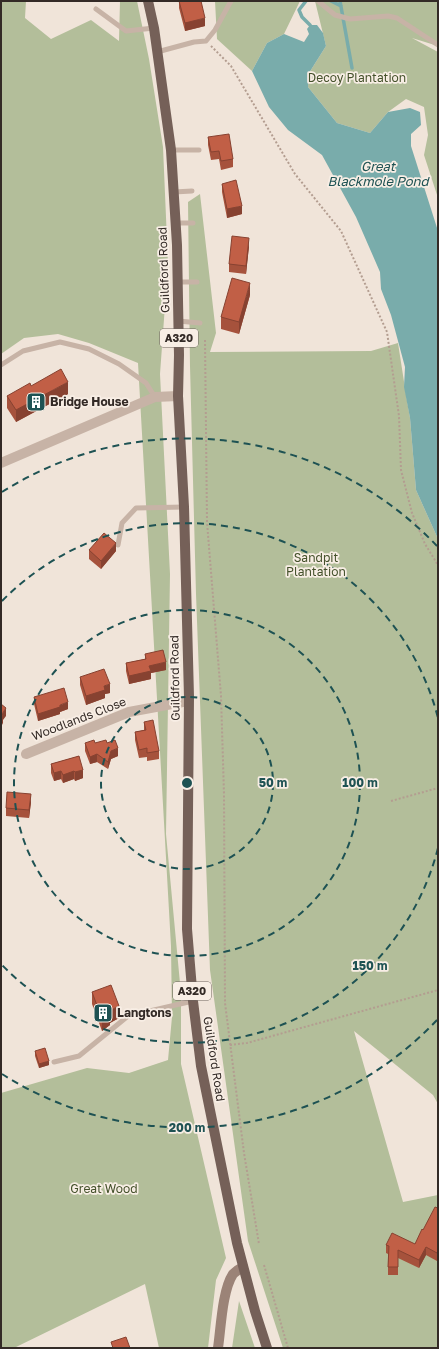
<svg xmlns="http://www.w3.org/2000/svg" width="439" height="1349" font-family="'Golos Text',sans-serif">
<rect width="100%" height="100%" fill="#f0e4d9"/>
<path fill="#b3be9a" d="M1,1H26L25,18L51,39L91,20L119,41L120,1H137L149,59L163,147L168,264L160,374L170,574L166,834L181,994V1064L226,1258L216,1280L208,1348H159L145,1284L14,1348H1V1093L87,1068L129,1073L168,1060L172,1017L171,946L138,363L89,343L58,334L24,338L1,354Z
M215,1H300L284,34L267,43L252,71L217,39Z
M315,1H438V46L412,38L438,52V198L424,155L428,135L424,107L406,99L388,112L370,133L337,123L308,87L309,73L326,46Z
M200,194L216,333L210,352L371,351L398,343L407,401L410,418L416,490L438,539V1104L433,1095L354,1031L403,1202L438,1195V1348H283L248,1241L210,970L196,594L190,366L188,202Z
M239,1301L255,1348H232Z"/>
<path fill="#79acab" d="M310,25H317L323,33L326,46L309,73L308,87L337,123L370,133L388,112L410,108L420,112L421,125L411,134V146L438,231V539L416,490L410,418L404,387L405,367L391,315L381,289L380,272L356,217L322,155L288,130L269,107L252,71L267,43L284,34L304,42L309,34L307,29Z"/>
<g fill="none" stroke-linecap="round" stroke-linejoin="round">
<path stroke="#79acab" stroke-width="3.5" d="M306,1L299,10L302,17L310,25
M331,1L341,6
M340,1L352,68"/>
<path stroke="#b39d90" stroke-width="2" stroke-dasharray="2 2" stroke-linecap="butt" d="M211,46L231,66L295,174L341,231L387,332L399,416L401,470L412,513L425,544L438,565
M205,340L207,522L221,696L224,794L225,1003L244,1153L259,1244
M391,801L438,788
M230,1045L247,1043L438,990
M264,1265L288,1348"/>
<path stroke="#c7b3a6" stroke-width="5" d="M318,1L335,15L350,19L388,16L397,18L438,45
M96,9L126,31L154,28
M157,52L194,42L206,41L215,30L231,1
M171,150H199
M174,192L192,191
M175,223H193
M178,282H197
M178,321L200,323
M1,365L23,351L60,342L89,349L119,364L146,383L155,397
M118,545L122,523L136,508L184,507
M54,1062L79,1056L128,1016L193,1001"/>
<path stroke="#c7b3a6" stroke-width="10" d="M1,463L155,397L178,396
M26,754L129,712L188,701"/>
<path stroke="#9b8377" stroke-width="10" d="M218,1348C221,1328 222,1291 233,1274C236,1271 239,1269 243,1267"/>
<path stroke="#756058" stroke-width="10" d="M148,1L154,28L171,150L177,245L179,355L178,396L184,507L189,697L187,929L193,1001L201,1066L237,1243L255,1311L267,1348"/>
</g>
<path fill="#a6523c" d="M179,1L205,26L185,31L179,8Z
M208,137L233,159V167L221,170L219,159L211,160L208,145Z
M222,184L242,214L227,218L222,192Z
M249,246L246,274L229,272V264Z
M250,295L239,334L221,329V317Z
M31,386L68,394L16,422L7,408V396Z
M89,550L116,551L101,569L89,559Z
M145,654L166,670L151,673V679L129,684L126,671V663L145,659Z
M80,677L110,693L105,694V698L86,705L80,685Z
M34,697L68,709L60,712V714L38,721L34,704Z
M144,722L159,751V759L147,761V757L139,758L135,740V732L144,730Z
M85,743H107L118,756L111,759L108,769L97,762L90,764L85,751Z
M79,756L83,778L75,781L74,779L63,783L61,779L54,781L51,773V764Z
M31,802L29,818L6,816V808Z
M92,992L119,1018L110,1023V1025L102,1031L92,1004Z
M35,1051L49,1065L39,1068L35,1056Z
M438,1208V1259L437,1261L426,1255L419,1268L398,1258V1275H388V1254L386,1253V1245L415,1244Z"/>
<path fill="#874231" d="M205,18V26L185,31V23Z
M242,206V214L227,218V209Z
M249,238V246L246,274V266Z
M250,283V295L239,334V322Z
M68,382V394L16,422V410Z
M116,543V551L101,569V561Z
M166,662V670L151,673V679L129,684V676L149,666Z
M110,684V693L105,694V698L86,705V696L104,686Z
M68,702V709L60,712V714L38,721V714Z
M6,708V716L3,720V723L1,727V718L2,714Z
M118,748V756L111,759L108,769V762L111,751Z
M97,754V762L90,764V757Z
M83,770V778L75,781V772Z
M61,771V779L54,781V773Z
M74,771V779L63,783V775Z
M31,794V802L29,818V810Z
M119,1006V1018L110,1023V1025L102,1031V1019L109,1011Z
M49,1061V1065L39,1068V1064Z
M426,1247V1255L419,1268V1260Z
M438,1251V1259L437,1261V1253Z"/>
<path fill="#c15f46" stroke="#874231" d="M179,1H201L205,18L185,23Z
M229,134L233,159L221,161L219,151L211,152L208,137Z
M236,180L242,206L227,209L222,184Z
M232,236L249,238L246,266L229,264Z
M232,278L250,283L239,322L221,317Z
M61,369L68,382L16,410L7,396L30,383L31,386Z
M104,533L116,543L101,561L89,550Z
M163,650L166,662L149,666L151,671L129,676L126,663L146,659L145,654Z
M104,669L110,684L104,686L105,690L86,696L80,677Z
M64,688L68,702L60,705V707L38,714L34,697Z
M1,704L6,708L2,714L3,715L1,718Z
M153,720L159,751L147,753V748L139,750L135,732L146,730L144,722Z
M94,740L95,743L106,740L107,743L115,740L118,748L111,751L108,762L97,754L90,757L85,743Z
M79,756L83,770L75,772L74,771L63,775L61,771L54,773L51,764Z
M7,792L31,794L29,810L6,808Z
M111,985L119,1006L109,1011L110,1013L102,1019L92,992Z
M45,1048L49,1061L39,1064L35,1051Z
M435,1207L438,1208V1251L437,1253L426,1247L419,1260L398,1250V1267H388L389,1246L386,1245L392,1233L415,1244L422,1229L423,1230Z
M126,1337L130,1348H113L111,1342Z"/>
<g fill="none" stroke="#1e5253" stroke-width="2" stroke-dasharray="7 5">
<circle cx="187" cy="783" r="86"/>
<circle cx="187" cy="783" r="173"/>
<path d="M438 848A259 259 0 0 1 2 965M2 601A259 259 0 0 1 438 718"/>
<path d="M437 1020A345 345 0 0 1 2 1074M2 492A345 345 0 0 1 437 546"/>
</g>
<defs>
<g id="building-square" transform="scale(1)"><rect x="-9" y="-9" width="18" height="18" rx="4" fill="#1e5253" stroke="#f8eee5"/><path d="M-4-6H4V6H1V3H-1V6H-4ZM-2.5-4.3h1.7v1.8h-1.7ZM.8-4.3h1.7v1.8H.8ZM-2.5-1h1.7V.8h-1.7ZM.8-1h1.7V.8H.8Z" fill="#fff"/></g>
</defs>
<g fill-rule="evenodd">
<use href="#building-square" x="36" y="402"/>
<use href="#building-square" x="103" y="1013"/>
</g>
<g text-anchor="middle" stroke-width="3.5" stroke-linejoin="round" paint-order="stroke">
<g fill="#f8eee5" stroke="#6e655f" stroke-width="1">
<rect x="160" y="329" width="38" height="18" rx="3"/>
<rect x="173" y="982" width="38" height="18" rx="3"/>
</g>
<g font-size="11" font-weight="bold" fill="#332a26">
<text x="179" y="342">A320</text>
<text x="192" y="995">A320</text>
</g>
<g font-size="12" fill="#44512b" stroke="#f8eee5">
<text x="357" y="82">Decoy Plantation</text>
<text x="316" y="562">Sandpit<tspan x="316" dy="14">Plantation</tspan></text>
<text x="104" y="1193">Great Wood</text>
</g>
<g font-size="12" fill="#332a26" stroke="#f8eee5">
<text transform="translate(164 270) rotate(-92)" y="4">Guildford Road</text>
<text transform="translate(175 678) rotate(-91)" y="4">Guildford Road</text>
<text transform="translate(79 719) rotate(-21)" y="4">Woodlands Close</text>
<text transform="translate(214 1059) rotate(81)" y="4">Guildford Road</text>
</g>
<g font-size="12" font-weight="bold" fill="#332a26" stroke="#f8eee5" text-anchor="start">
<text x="50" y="406">Bridge House</text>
<text x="117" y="1017">Langtons</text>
</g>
<g font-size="13" font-style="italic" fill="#1e5253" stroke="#f8eee5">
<text x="378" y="171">Great<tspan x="378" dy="15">Blackmole Pond</tspan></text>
</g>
</g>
<circle cx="187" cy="783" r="6" fill="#1e5253" stroke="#f8eee5" stroke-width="2"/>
<g font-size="12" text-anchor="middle" font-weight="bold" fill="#1e5253" stroke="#f8eee5" stroke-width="3.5" stroke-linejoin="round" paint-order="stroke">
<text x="273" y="787">50 m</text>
<text x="360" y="787">100 m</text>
<text x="370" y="970">150 m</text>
<text x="187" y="1132">200 m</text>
</g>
<rect width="439" height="1349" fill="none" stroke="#332a26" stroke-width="4"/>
</svg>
